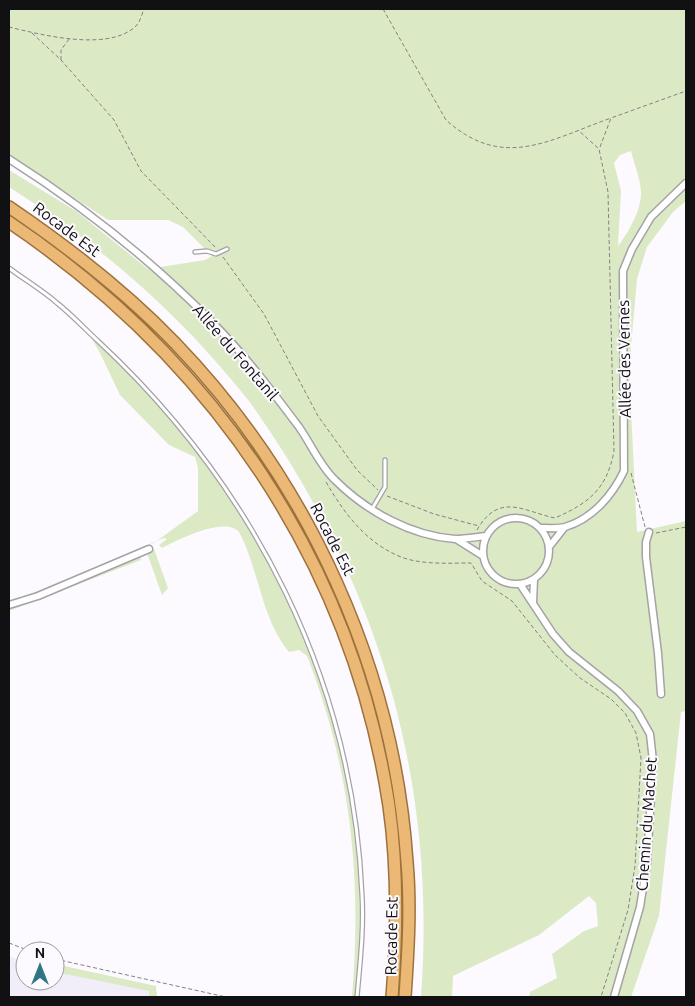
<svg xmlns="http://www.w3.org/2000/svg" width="695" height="1006" font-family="Ubuntu,sans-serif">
<rect width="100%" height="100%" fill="#fcfaff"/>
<path fill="#f1edf9" d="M9,956L25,962V981H55V972L157,992V997H9Z"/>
<path fill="#dbeac5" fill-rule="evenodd" d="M9,9H686V201L673,212L647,247L637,279L629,369L637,532L686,521V711L681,712L659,916L631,997H529L530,992L557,978L552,954L584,931L598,926L596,903L589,896L539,935L453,976L452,997H421C437,779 379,586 254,408C245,395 234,383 224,371C162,298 89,238 9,187V170L76,211L148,269L205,260L212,256L183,227L168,220H108L9,155ZM631,151C634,164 641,180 641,193C641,211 628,233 618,246L621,191L614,163L620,155Z
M91,337C121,362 146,391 172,421C282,549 350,715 359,884C361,922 359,960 356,997H352C362,878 351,769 307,656L299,650L289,652C261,618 259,569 239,532C224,516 178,540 162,548L159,545L167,539L164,538L34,594L9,603L154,543L198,511V468L195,457L169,445L120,395L100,353Z
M154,549L168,588L162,595L147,553Z
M140,556L141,560L9,611V608Z
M55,964L156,986L157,997H149V991L55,972Z"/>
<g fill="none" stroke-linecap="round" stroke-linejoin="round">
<g stroke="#a4a2a7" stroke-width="5.5">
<path id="service" d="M195,252L207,251L216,254L227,249
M9,268C25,280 42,290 57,303C71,314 84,328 98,341C254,486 353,680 362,895C364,929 360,963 357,997
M372,509L385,487V460"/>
</g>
<g stroke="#a4a2a7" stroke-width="9">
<path id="minor" d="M9,159C83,206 150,259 212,322C244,354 272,391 299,427C311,444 320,466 335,480C366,511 411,536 455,539C465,539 476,537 486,536
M483 551a33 33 0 1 1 66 0a33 33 0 1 1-66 0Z
M541,528C548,528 557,529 565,527C592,519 612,496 624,471L623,271L632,249L651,217L686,183
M649,532L646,542V557L658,653L661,694
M456,539L483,556
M549,547L564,528
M520,584L553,634L569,652L618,691L637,711L650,734L653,761L647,863L640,907L614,997
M533,603L534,579
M9,605L38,596L149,549"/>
</g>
<g stroke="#9c723c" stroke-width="14">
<path id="trunk" d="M9,207C68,247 125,291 175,343C309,482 394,669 407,862C411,907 408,952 405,997
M9,222C212,359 352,561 389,806C398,869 397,934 392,997"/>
</g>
<path stroke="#828184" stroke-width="1" stroke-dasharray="4 2.5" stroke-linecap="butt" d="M383,9L446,120C503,171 549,140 611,118
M9,27C42,35 109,52 136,26C140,22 142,14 144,9
M32,33L61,60L114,120L141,171L216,248
M61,60V50L69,39
M600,147L611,118L686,91
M223,257L264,314L318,416L357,470L378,490
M631,473L645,527
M326,482C344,513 366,543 401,557C422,565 449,563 471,563L482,581L512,601L555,655L580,678L611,699L625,713L636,733L641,758L635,866L628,910L601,997
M387,496L434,514L479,526
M477,530C499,491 525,512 555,518C589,503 607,489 614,451L608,192L599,149L578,130
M656,533L686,527
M9,943L30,951
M55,959L226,997"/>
<use href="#service" stroke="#fff" stroke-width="3"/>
<use href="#minor" stroke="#fff" stroke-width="6"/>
<use href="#trunk" stroke="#ecb876" stroke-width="11"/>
</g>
<g text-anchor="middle" stroke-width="4" stroke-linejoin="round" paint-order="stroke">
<g font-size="16" fill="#111012" stroke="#fcfaff">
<text transform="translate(67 229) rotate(37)" y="6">Rocade Est</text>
<text transform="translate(236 352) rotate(49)" y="6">Allée du Fontanil</text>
<text transform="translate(624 359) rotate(-91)" y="6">Allée des Vernes</text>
<text transform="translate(333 539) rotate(63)" y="6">Rocade Est</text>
<text transform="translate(646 824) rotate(-86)" y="6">Chemin du Machet</text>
<text transform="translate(391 936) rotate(-89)" y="6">Rocade Est</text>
</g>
</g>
<rect width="695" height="1006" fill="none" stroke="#111012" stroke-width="20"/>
<g transform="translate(40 966)"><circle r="24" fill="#fcfaff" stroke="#9e9ca0"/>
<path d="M0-4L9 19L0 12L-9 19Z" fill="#307584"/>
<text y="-8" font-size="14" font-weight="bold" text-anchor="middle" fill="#111012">N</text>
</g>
</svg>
